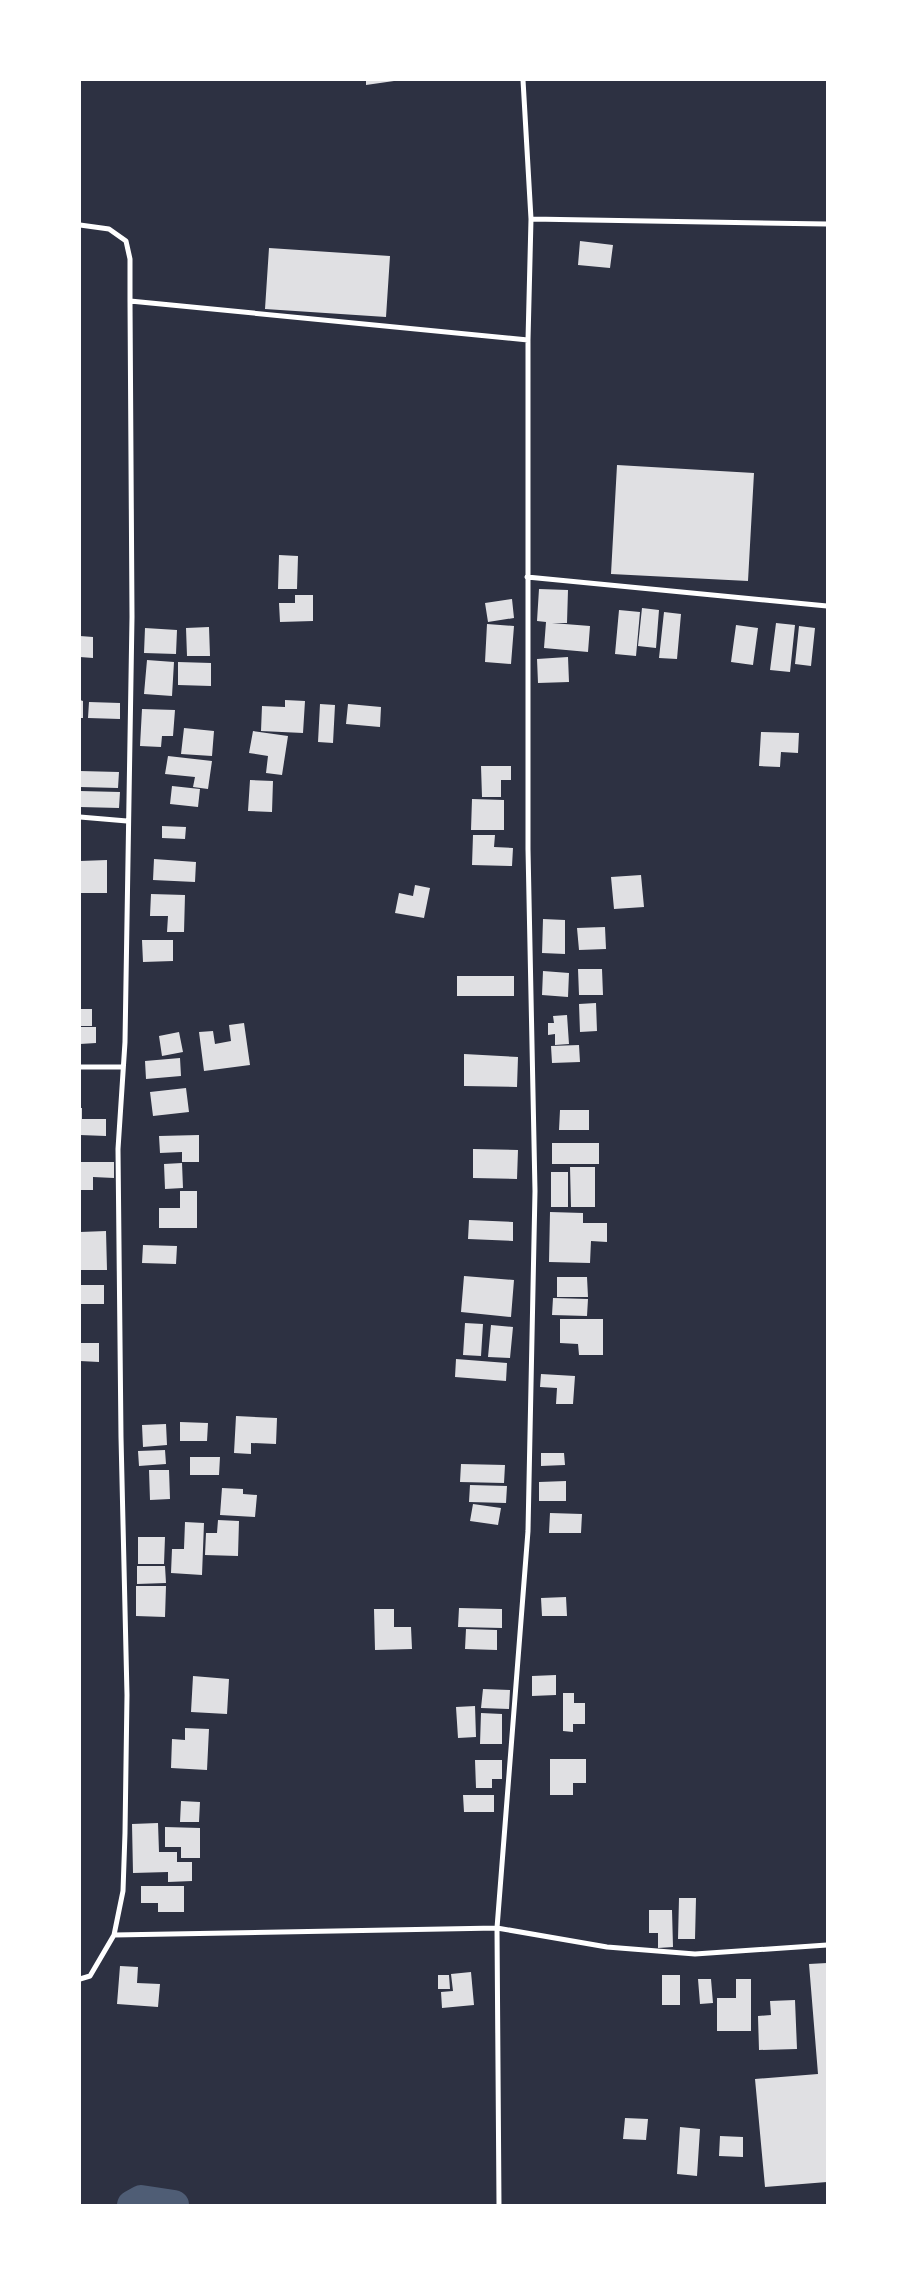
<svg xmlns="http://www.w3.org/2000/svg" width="907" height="2285" font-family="'Playfair Display',serif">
<rect width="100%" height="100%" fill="#2d3142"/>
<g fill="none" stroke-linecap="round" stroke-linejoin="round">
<path stroke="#4f5d75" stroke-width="30" d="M132,2205L141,2200L174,2205"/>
</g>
<path fill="#e0e0e3" d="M366,80H394V81L366,85Z
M580,241L613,245L610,268L578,265Z
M269,248L390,256L386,317L265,309Z
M617,465L754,473L748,581L611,574Z
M279,555L298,556L297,589H278Z
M539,589L568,590L567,623H552L590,626L588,652L544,648L546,622L537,621Z
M295,595H313V621L280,622L279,603H295Z
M512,599L514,618L488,622L485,603Z
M642,608L659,610L656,648L638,646Z
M619,610L640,612L636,656L615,654Z
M664,612L681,614L677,659L659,658Z
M776,623L795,625L790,672L770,670Z
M487,624L514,626L511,664L485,662Z
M736,625L758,628L753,665L731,662Z
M799,626L815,628L811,666L795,664Z
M209,627L210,656H187L186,628Z
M145,628L177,630L176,654L144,653Z
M80,636L93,637V658L80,657Z
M568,657L569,682L538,683L537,659Z
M147,660L174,662L172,696L144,694Z
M178,662L211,663V686L178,685Z
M80,700L83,701V718H80Z
M285,700L305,701L303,733L261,731L262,706L285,707Z
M89,702L120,703V719L88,718Z
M320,704L335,705L333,743L318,742Z
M348,704L381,707L380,727L346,724Z
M142,709L175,710L173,736H162L161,747L140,746Z
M184,728L214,731L212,756L181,754Z
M253,731L288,736L282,775L266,773L268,756L249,753Z
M761,732L799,733L798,753L781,752L780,767L759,766Z
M168,756L212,761L208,789L193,787L195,777L165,774Z
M481,766H511V780H501V797H482Z
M80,771L119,772L118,788L80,787Z
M250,780L273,781L272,812L248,811Z
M172,786L200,789L198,807L170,804Z
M80,791L120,792L119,808L80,807Z
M472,799L504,800V830H471Z
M162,826L186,827L185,839L162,838Z
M473,835H495L494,847L513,848L512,866L472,865Z
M154,859L196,862L195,882L153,880Z
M107,860V893H80V861Z
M641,875L644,907L614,909L611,877Z
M415,885L430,888L424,918L395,913L399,893L413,896Z
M151,894L185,895L184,932H167L168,916H150Z
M543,919L565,920V954L542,953Z
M605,927L606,949L579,950L577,928Z
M142,940H173V961L143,962Z
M578,969H602L603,995H579Z
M543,971L569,973L568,997L542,995Z
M457,976H514V996H457Z
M596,1003L597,1031L580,1032L579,1004Z
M80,1009H92V1026H80Z
M567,1015L569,1044L555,1045V1034L548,1035V1023H554L553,1016Z
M244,1023L250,1065L204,1071L199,1032L213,1031L215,1044L231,1041L229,1025Z
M80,1027H96V1043L80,1044Z
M179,1032L183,1052L162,1056L159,1036Z
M579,1045L580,1062L552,1063L551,1046Z
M464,1054L518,1057L517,1087L464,1086Z
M180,1058L181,1076L146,1079L145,1061Z
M186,1088L189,1112L153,1116L150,1092Z
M80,1108H82V1119H106V1136L80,1135Z
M560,1110H589V1130H559Z
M199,1135V1162H182V1152L160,1153L159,1136Z
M552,1143H599V1164H552Z
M473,1149L518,1150L517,1179L473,1178Z
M80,1162H114V1178L93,1177V1190H80Z
M182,1163L183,1188L165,1189L164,1164Z
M570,1167H595V1207H571Z
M551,1172H568V1207H551Z
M180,1191H197V1228H159V1208H180Z
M550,1212L583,1213V1223H607V1242L591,1241L590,1263L549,1262Z
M469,1220L513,1222V1241L468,1239Z
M106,1231L107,1270H80V1232Z
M143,1245L177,1246L176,1264L142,1263Z
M464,1276L514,1280L511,1317L461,1312Z
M557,1277H587L588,1297H557Z
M80,1285H104V1304H80Z
M553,1298L588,1299L587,1316L552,1315Z
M560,1319H603V1355H579L578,1344L560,1343Z
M465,1323L483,1324L481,1356L463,1355Z
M491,1325L513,1327L510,1358L488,1357Z
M80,1343H99V1362L80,1361Z
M456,1359L507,1363L506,1381L455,1377Z
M541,1374L575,1376L573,1404H556L557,1388L540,1387Z
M236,1416L277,1418L276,1444L251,1443V1454L234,1453Z
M180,1422L208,1423L207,1441H180Z
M166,1424L167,1445L143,1447L142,1425Z
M165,1450L166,1464L139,1466L138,1451Z
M541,1453H564L565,1465L541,1466Z
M190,1457H220L219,1475H190Z
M461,1464L505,1465L504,1483L460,1482Z
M149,1470H169L170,1499L150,1500Z
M566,1481V1501H539V1482Z
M470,1485L507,1486L506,1503L469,1502Z
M222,1488L243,1489V1494L257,1495L255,1517L220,1515Z
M473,1504L501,1508L498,1525L470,1521Z
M550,1513L582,1514L581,1533H549Z
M218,1520L239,1521L238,1556L205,1555L206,1533H217Z
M185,1522L204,1523L202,1575L171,1573L172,1549H184Z
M138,1537H165L164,1564H138Z
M137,1566H165L166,1583L137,1584Z
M136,1586H166L165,1617L136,1616Z
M566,1597L567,1616H542L541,1598Z
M459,1608L502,1609V1628L458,1627Z
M374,1609H394V1627H411L412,1649L375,1650Z
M466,1629L497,1630V1650L465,1649Z
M556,1675V1695L532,1696V1676Z
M193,1676L229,1679L227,1714L191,1712Z
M483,1689L510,1690L509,1709L481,1708Z
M563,1693H574V1703H585V1724H573V1732L563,1731Z
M475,1706L476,1737L458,1738L456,1707Z
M481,1713L502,1714V1744H480Z
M185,1728L209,1729L207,1770L171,1768L172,1739L185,1740Z
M550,1759H586V1783H573V1795H550Z
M475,1760H502V1779H492V1788H476Z
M463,1795H494V1812H464Z
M181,1801L200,1802L199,1822H180Z
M158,1823L159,1852H177V1862H192V1881L168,1882V1872L133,1873L132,1824Z
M165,1827L200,1828V1858H181V1847H165Z
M141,1886H184V1912H158V1903H141Z
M679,1898H696L695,1939H678Z
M649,1910H672L673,1947L658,1948V1933H649Z
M827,1963V2182L765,2187L755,2079L818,2074L809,1964Z
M120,1966L138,1967L137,1983L160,1984L158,2007L117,2004Z
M471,1972L474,2005L442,2008L441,1992L453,1991L451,1974Z
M438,1975H449L450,1989H438Z
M662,1975H680V2005H662Z
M698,1979H711L713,2003L700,2004Z
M736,1979H751V2031H717V1998H736Z
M795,2000L797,2049L759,2050L758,2016L771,2015L770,2001Z
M625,2118L648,2119L646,2140L623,2139Z
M680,2127L700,2129L697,2176L677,2174Z
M720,2136L743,2137V2157L719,2156Z"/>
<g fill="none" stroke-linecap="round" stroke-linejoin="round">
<path stroke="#fff" stroke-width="5" d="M531,219L827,224
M80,225L109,229L126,241L130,259V301L528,340
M527,577L827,606
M80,817L127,821
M80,1067H123
M114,1935L497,1928L607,1947L695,1954L827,1945
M80,1979L90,1976L114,1935L123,1891L125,1833L127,1695L121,1437L118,1149L125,1042L132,617L130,301
M499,2205L497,1928L528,1531L535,1191L528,849V340L531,219L523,80"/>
</g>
<rect width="907" height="2285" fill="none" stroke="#ffffff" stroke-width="162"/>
</svg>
